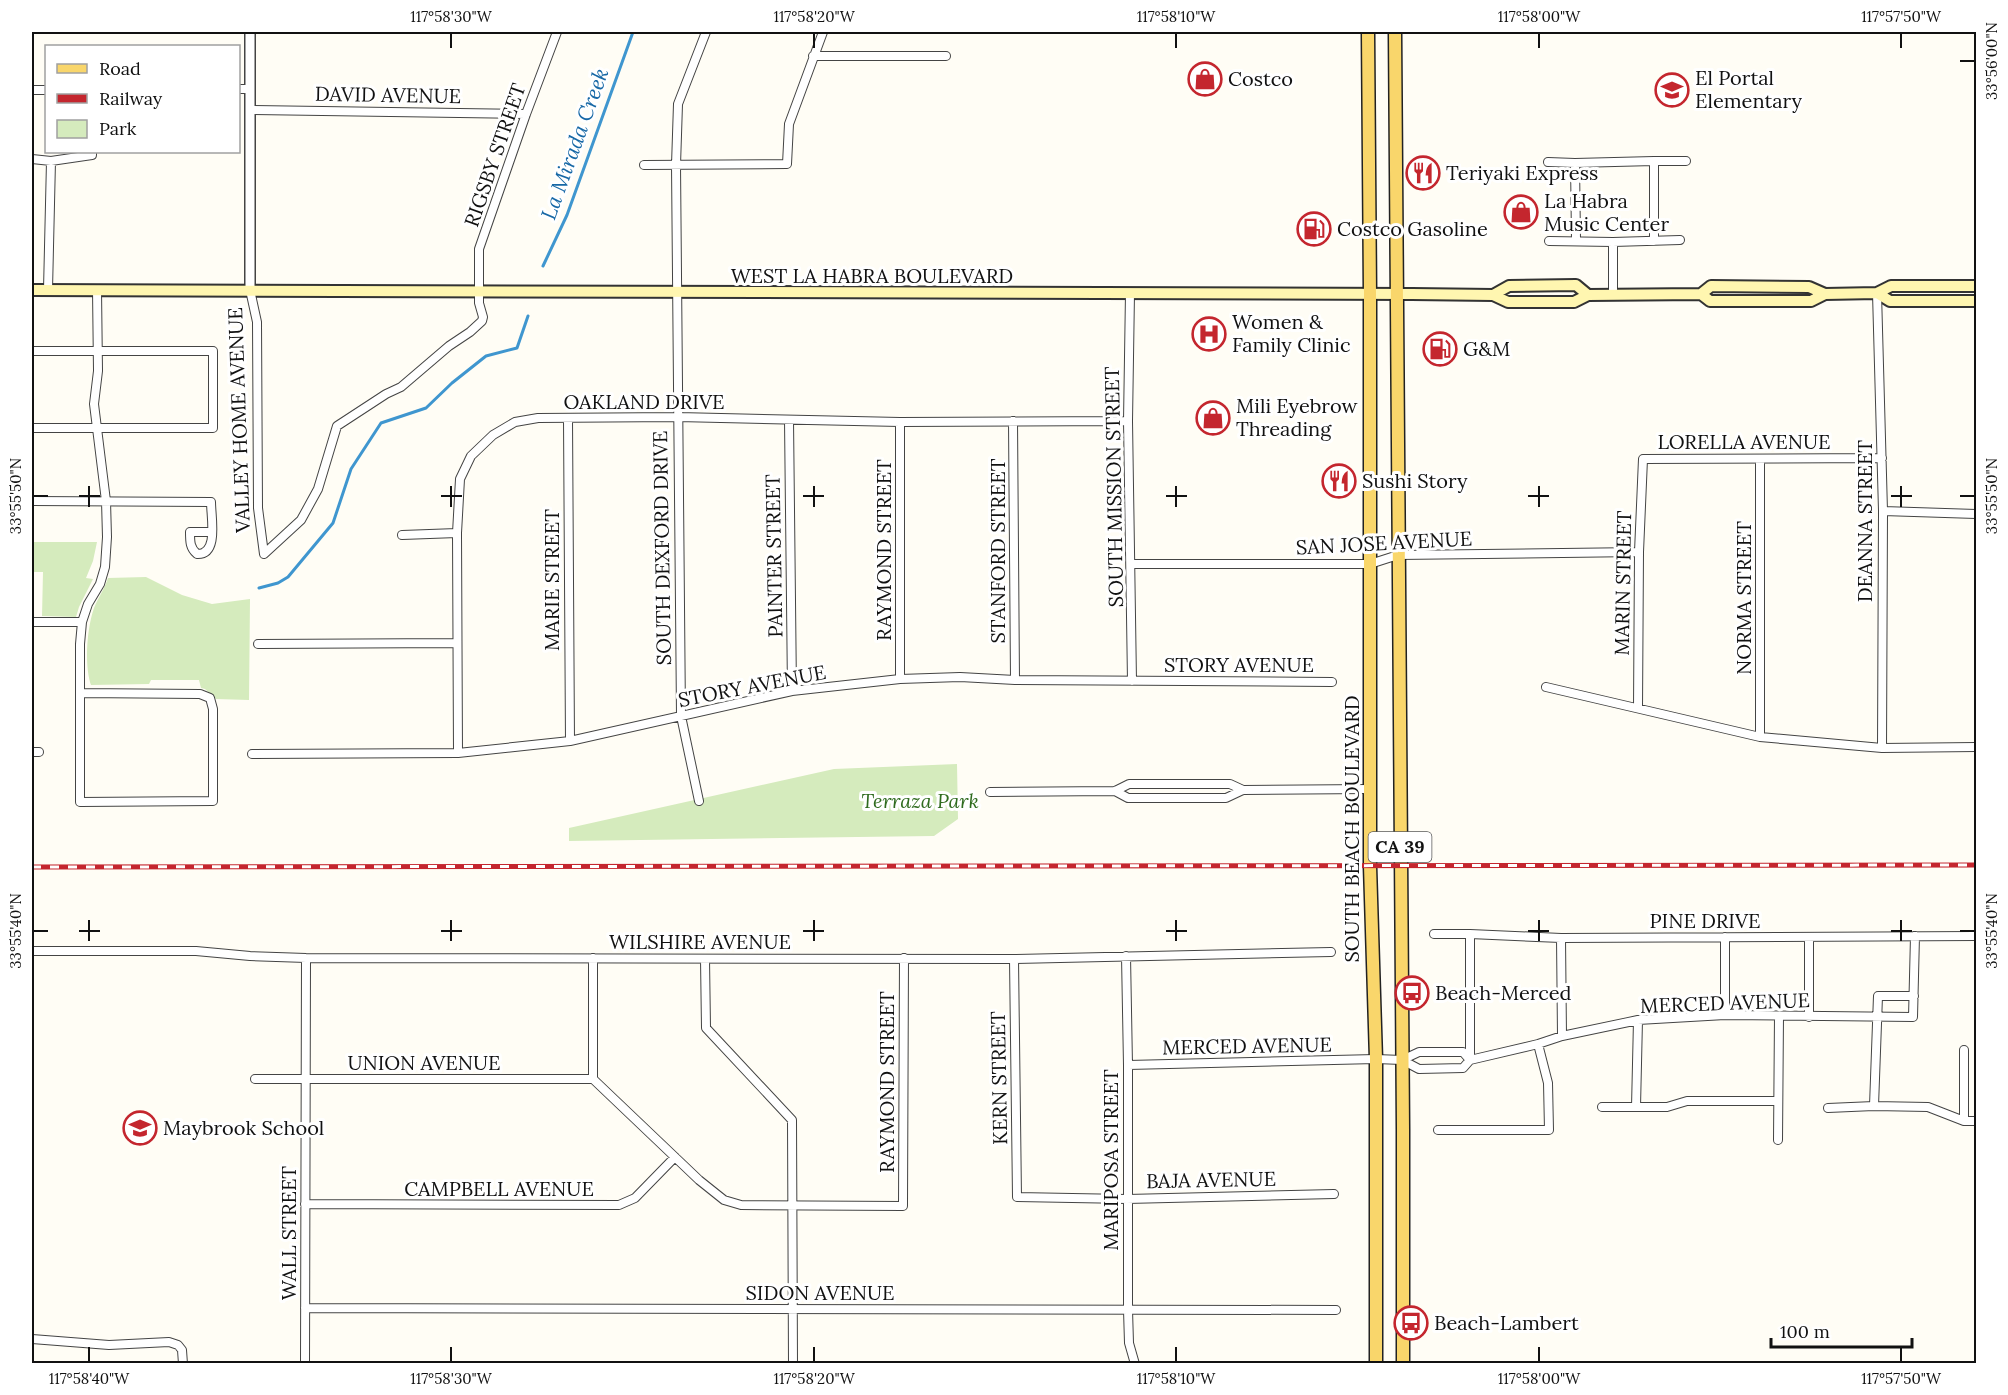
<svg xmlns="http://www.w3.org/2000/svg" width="2008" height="1395" font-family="Lora,serif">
<rect width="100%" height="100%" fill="#fffdf5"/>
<path fill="#d5ebbd" d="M32,542H97L93,561L86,578L93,579L79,607L76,617L42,616L43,572H32Z
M146,577L182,595L212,604L250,599L249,700L216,699L205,689L201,688L199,680H151L149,684L91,685C84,665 87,628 94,608C98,598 105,588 108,578Z
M957,764L958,819L934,836L569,841V828L834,769Z"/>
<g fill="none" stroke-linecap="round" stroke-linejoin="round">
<path stroke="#3f96cf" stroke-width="3" d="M543,266L567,215L633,32
M259,588L278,583L288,577L333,523L351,469L381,423L426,408L452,383L486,356L517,348L528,316"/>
<g stroke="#444" stroke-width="10">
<path id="minor" d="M813,56H946
M238,89H250
M32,90H46
M250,110L526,114
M32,159L51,161L92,155V152
M1654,161H1686
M1548,162L1575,163
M644,165L787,164L789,124L823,32
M1576,240L1575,163L1654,161V241
M1549,241L1613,242
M48,290L51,161
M250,290L257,322L258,508L264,554L301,520L318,489L337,426L386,394L401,387L449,346L470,332L482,321L483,317L479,303V249L526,114L557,32
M1130,293L1128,421L1132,681
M1877,293L1883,511L1882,748
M1613,295V242L1680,240
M32,351H213V428H32
M568,419L570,741
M789,420L792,691
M1013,421L1015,680
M900,422V679
M32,501L211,502C211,518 219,555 197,554C190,548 190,542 190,532H211
M1883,511L1976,514
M402,535L457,533
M1131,564H1370L1398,555L1639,552
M32,622H82
M258,644L457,643
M1546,687L1760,737L1882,748L1976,747
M80,693L200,694L210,698L213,709V801L80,802V644L82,622L88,604L100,584L105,567L107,537L106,501L94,404L98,371L97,290
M1638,708L1639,552L1643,459L1882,458
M1760,737V460
M32,752H39
M458,753L457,533L460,479L471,456L493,435L515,422L538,418L678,417L900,422L1128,421
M252,754L458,753L570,741L792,691L900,679L960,677L1015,680L1332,682
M1115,791L1128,798H1226L1243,790L1371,789
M990,792L1115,791L1129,784H1230L1243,790
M699,801L681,716L676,165L678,104L706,32
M1434,934H1470L1561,938L1976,936
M1470,934V1060
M1725,937V1015
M1809,937V1017
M1561,938L1562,1036
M32,951H196L250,956L306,958L1014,959L1331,952
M1126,956L1128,1065V1310L1129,1343L1135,1364
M593,958V1079
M705,959L706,1028L792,1120L793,1364
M1014,959L1017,1197L1127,1199L1334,1194
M1964,1050V1121
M1402,1060L1419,1052H1463L1470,1060
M1128,1065L1376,1059L1402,1060L1419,1069L1463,1068L1470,1060L1538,1044L1562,1036L1638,1020L1725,1015L1913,1017L1915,936
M255,1079H593
M593,1079L699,1180L724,1200L741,1205L903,1206L904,958
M1874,1106L1878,996H1914
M1602,1107H1667L1687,1101H1777
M1636,1107L1638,1020
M1828,1108L1874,1106L1928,1107L1964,1121H1976
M1438,1130H1549L1548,1083L1538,1044
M1778,1140L1779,1016
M305,1204L619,1205L635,1198L675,1157
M305,1308L1336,1310
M32,1339L109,1345L169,1342L178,1345L182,1350L183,1364
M305,1364L306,958"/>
</g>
<g stroke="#444" stroke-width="12">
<path id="tertiary" d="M250,290V32"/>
</g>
<g stroke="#333" stroke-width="14">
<path id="secondary" d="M32,290L1412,294L1493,295L1508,302H1574L1588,295L1701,294L1711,286L1809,287L1825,294L1877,293L1891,286H1976
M1877,293L1890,301H1976
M1701,294L1710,301H1811L1825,294
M1493,295L1509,286L1576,285L1588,295"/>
</g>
<g stroke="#222" stroke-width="15">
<path id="primary" d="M1368,32L1370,294V866L1376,1059V1364
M1395,32L1403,1129V1364"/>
</g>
<use href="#minor" stroke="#fff" stroke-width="8"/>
<use href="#tertiary" stroke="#fff" stroke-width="9"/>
<use href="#secondary" stroke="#fff6b0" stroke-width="10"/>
<use href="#primary" stroke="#f9d66b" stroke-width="12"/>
<g stroke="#c4262e" stroke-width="5">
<path id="rail" d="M32,867L1976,865"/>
</g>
<use href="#rail" stroke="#fff" stroke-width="3" stroke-dasharray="9" stroke-linecap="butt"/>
</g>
<path fill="none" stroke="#111" stroke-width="2" d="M451,33V48M814,33V48M1176,33V48M1539,33V48M1901,33V48M1960,61H1975M89,486V507M451,486V507M814,486V507M1176,486V507M1539,486V507M1901,486V507M33,496H48M79,496H100M441,496H462M803,496H824M1166,496H1187M1528,496H1549M1891,496H1912M1960,496H1975M89,920V941M451,920V941M814,920V941M1176,920V941M1539,920V941M1901,920V941M33,931H48M79,931H100M441,931H462M803,931H824M1166,931H1187M1528,931H1549M1891,931H1912M1960,931H1975M89,1347V1362M451,1347V1362M814,1347V1362M1176,1347V1362M1539,1347V1362M1901,1347V1362"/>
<defs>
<g id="shop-ring" transform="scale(1.725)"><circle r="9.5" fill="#fff" stroke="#c4262e" stroke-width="1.5"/><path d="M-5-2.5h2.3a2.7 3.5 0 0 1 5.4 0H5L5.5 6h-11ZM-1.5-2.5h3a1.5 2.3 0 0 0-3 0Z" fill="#c4262e"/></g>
<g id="school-ring" transform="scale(1.725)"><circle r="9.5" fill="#fff" stroke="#c4262e" stroke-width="1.5"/><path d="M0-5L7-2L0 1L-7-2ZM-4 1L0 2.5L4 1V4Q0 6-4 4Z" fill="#c4262e"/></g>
<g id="restaurant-ring" transform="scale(1.725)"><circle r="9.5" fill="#fff" stroke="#c4262e" stroke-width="1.5"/><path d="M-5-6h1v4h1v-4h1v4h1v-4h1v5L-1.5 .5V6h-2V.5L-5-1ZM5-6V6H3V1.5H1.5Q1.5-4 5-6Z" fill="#c4262e"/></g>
<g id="fuel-ring" transform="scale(1.725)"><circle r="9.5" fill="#fff" stroke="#c4262e" stroke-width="1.5"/><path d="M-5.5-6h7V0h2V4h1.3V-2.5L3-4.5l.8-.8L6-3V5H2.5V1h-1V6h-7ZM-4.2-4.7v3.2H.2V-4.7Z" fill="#c4262e"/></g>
<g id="hospital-ring" transform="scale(1.725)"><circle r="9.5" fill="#fff" stroke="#c4262e" stroke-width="1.5"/><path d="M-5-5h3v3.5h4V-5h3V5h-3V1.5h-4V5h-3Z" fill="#c4262e"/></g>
<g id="bus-ring" transform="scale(1.725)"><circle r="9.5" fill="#fff" stroke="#c4262e" stroke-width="1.5"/><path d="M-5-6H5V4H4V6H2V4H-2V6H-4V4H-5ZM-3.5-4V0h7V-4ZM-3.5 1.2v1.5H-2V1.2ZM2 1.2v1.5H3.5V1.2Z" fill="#c4262e"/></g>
</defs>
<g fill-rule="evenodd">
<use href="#shop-ring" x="1205" y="79"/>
<use href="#school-ring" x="1672" y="90"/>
<use href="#restaurant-ring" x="1423" y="173"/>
<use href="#shop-ring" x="1521" y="212"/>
<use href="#fuel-ring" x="1314" y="229"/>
<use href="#hospital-ring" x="1209" y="334"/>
<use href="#fuel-ring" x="1440" y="349"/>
<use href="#shop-ring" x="1213" y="418"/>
<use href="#restaurant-ring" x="1339" y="481"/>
<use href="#bus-ring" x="1412" y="993"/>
<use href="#school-ring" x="140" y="1128"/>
<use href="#bus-ring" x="1411" y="1323"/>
</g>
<g text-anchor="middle" stroke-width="6" stroke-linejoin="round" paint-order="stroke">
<rect fill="#fff" stroke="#585858" stroke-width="1.5" x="1368.5" y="832" width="63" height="30" rx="4.5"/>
<g font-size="18" font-weight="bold" fill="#111">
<text x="1400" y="853">CA 39</text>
</g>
<g font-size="20" fill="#111" stroke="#fff" text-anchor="start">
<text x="1695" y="85">El Portal<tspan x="1695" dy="23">Elementary</tspan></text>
<text x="1228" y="86">Costco</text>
<text x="1446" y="180">Teriyaki Express</text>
<text x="1544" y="208">La Habra<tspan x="1544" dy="23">Music Center</tspan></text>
<text x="1337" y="236">Costco Gasoline</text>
<text x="1232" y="329">Women &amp;<tspan x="1232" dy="23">Family Clinic</tspan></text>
<text x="1463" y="356">G&amp;M</text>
<text x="1236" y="413">Mili Eyebrow<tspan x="1236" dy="23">Threading</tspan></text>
<text x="1362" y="488">Sushi Story</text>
<text x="1435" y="1000">Beach-Merced</text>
<text x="163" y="1135">Maybrook School</text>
<text x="1434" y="1330">Beach-Lambert</text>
</g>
<g font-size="20" fill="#111" stroke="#fff">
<text transform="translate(388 95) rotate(1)" y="7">DAVID AVENUE</text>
<text transform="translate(495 155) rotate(-71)" y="7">RIGSBY STREET</text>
<text x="872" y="283">WEST LA HABRA BOULEVARD</text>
<text x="644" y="409">OAKLAND DRIVE</text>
<text transform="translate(239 420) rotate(-92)" y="7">VALLEY HOME AVENUE</text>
<text x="1744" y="449">LORELLA AVENUE</text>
<text transform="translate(1114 487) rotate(-91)" y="7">SOUTH MISSION STREET</text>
<text transform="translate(1865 521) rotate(-90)" y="7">DEANNA STREET</text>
<text transform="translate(1384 543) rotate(-3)" y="7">SAN JOSE AVENUE</text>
<text transform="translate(662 548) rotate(-91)" y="7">SOUTH DEXFORD DRIVE</text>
<text transform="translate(884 550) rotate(-90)" y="7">RAYMOND STREET</text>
<text transform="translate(998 551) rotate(-90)" y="7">STANFORD STREET</text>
<text transform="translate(774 556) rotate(-91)" y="7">PAINTER STREET</text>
<text transform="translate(552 580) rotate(-90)" y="7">MARIE STREET</text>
<text transform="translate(1623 583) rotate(-89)" y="7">MARIN STREET</text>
<text transform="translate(1744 598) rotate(-90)" y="7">NORMA STREET</text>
<text x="1239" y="672">STORY AVENUE</text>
<text transform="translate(752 686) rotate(-11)" y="7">STORY AVENUE</text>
<text transform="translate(1352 829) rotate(-90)" y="7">SOUTH BEACH BOULEVARD</text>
<text x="1705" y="928">PINE DRIVE</text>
<text x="700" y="949">WILSHIRE AVENUE</text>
<text transform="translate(1725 1003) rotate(-2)" y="7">MERCED AVENUE</text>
<text transform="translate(1247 1046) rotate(-1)" y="7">MERCED AVENUE</text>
<text x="424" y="1070">UNION AVENUE</text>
<text transform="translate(999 1078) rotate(-91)" y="7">KERN STREET</text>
<text transform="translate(887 1082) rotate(-90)" y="7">RAYMOND STREET</text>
<text transform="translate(1111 1160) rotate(-90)" y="7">MARIPOSA STREET</text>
<text transform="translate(1211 1180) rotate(-1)" y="7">BAJA AVENUE</text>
<text x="499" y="1196">CAMPBELL AVENUE</text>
<text transform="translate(289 1233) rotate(-90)" y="7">WALL STREET</text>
<text x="820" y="1300">SIDON AVENUE</text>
</g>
<g font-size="20" font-style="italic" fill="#2f6b1f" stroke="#fff">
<text x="920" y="808">Terraza Park</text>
</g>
<g font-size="21" font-style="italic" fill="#1768a6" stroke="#fff">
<text transform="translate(575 144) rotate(-70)" y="7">La Mirada Creek</text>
</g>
</g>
<rect width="2008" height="1395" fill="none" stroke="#ffffff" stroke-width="66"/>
<rect x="45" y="45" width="195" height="108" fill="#ffffff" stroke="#a0a0a0" stroke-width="1.5"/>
<rect x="57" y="64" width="30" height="9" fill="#f9d66b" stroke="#a0a0a0" stroke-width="1.5"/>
<text x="99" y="75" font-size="18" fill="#111111">Road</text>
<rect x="57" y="94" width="30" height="9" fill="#c4262e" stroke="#a0a0a0" stroke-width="1.5"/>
<text x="99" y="105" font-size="18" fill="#111111">Railway</text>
<rect x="57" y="120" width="30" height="18" fill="#d5ebbd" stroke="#a0a0a0" stroke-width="1.5"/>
<text x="99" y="135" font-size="18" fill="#111111">Park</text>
<path d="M1771 1338v9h141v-9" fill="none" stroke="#111111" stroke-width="3"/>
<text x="1780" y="1338" font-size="18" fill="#111111" stroke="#ffffff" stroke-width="4.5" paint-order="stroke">100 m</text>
<rect x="33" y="33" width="1942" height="1329" fill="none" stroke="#111" stroke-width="2"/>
<g font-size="15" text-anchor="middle" fill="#111">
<text x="451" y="22">117°58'30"W</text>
<text x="814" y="22">117°58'20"W</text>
<text x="1176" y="22">117°58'10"W</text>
<text x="1539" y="22">117°58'00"W</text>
<text x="1901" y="22">117°57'50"W</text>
<text transform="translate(1992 61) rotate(-90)" y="5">33°56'00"N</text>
<text transform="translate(16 496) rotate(-90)" y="5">33°55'50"N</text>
<text transform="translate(1992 496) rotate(-90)" y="5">33°55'50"N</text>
<text transform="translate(16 931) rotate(-90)" y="5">33°55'40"N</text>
<text transform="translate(1992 931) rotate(-90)" y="5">33°55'40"N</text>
<text x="89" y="1384">117°58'40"W</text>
<text x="451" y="1384">117°58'30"W</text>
<text x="814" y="1384">117°58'20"W</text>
<text x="1176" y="1384">117°58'10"W</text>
<text x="1539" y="1384">117°58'00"W</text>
<text x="1901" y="1384">117°57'50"W</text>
</g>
</svg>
